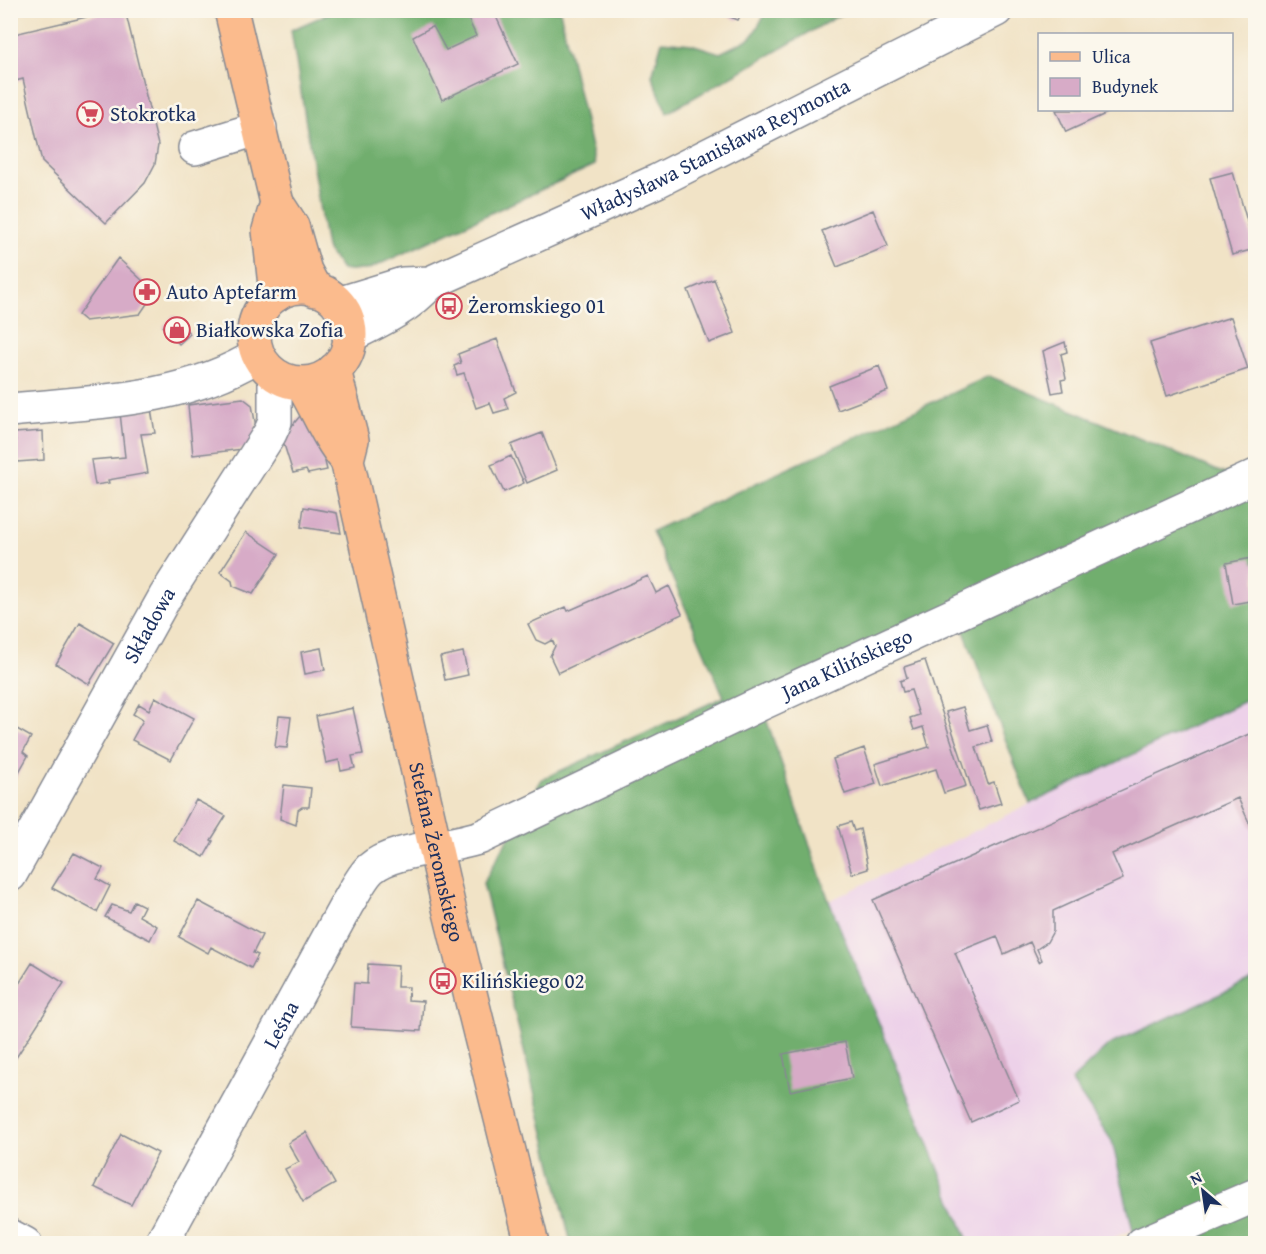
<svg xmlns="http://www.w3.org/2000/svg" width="1266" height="1254" font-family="'Gentium Book Plus',serif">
<rect width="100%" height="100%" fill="#fbf7ec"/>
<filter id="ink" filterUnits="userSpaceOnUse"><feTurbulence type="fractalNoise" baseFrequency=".0167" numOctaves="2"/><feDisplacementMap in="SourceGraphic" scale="12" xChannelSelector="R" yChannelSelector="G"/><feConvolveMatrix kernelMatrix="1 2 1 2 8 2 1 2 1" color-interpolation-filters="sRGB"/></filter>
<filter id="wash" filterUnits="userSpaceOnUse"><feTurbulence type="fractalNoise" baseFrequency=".008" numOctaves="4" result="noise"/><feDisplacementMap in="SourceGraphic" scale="24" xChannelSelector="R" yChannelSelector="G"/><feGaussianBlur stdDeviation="1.35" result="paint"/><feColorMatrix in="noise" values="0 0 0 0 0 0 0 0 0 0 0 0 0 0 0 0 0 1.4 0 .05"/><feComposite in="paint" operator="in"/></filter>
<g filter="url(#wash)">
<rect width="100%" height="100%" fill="#f1e3c6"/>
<path fill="#edd1e9" d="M1255,696V1178L1101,1243H969L829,901Z"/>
<path fill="#71ae6e" stroke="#466e66" stroke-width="1.5" d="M334,11H560L595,165L367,270H342L326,248L291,30Z
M767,11H847L667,113L652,76L662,41L691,44L720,53L751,38Z
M989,376L1225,474L1255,460V696L1030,804L957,613L761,704L829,901L969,1243H571L483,883L542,779L724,697L652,531Z
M1255,978V1243H1136L1112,1141L1071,1081L1109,1045Z"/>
<g id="blocks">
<path fill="#d7abc7" d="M116,10H125L158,145L155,164L145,183L106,223L42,162L23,79L12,82L10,35Z
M464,10H493L518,64L442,100L413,37L433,26L446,50L476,36Z
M713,10H743L738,20Z
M1056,110H1114L1066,132Z
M1233,172L1255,249L1232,255L1210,178Z
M873,210L888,246L837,267L822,231Z
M118,258L155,292L140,314L85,321L78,315Z
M714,279L735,333L709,343L688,290Z
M174,316L190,334L179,344L163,327Z
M1231,317L1248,369L1167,396L1150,343Z
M497,339L516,392L504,398L508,409L494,413L490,403L476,408L464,373L457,375L454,366L461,363L458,354Z
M1065,342L1067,352L1061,354L1066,379L1061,380L1063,391L1052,393L1043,351Z
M879,366L888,391L838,410L829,386Z
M243,398L252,405L258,438L251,448L193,455L188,405Z
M151,409L155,433L141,434L148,473L108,480L109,483L95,485L91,460L125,457L120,413Z
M300,416L314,417L327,470L308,474L306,470L293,473L282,438Z
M43,431L44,460L17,462L15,433Z
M542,433L557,470L527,483L511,445Z
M511,456L524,483L504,492L491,465Z
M304,507L337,513L341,533L301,527Z
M246,532L279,554L253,594L233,586L232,581L220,572Z
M1252,558L1253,563H1256V600L1233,604L1226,563Z
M648,576L656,593L669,586L682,614L558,673L550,656L555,646L552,640L545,644L536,640L528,624L566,607L568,611Z
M80,623L114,643L89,684L56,664Z
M321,648L325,670L305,674L301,652Z
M463,652L468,675L445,680L440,657Z
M925,660L966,786L944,793L936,769L882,786L875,764L929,747L923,727L914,730L910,718L919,715L911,690L903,692L900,681L907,678L904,667Z
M155,697L194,718L171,760L132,740L143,720L133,714L139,704L149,710Z
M963,707L970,730L987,725L992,742L976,747L988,784L994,782L1001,803L979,810L946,712Z
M353,708L363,754L352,756L355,768L341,771L339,760L326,763L316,716Z
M279,716L291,717L287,748L275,747Z
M10,725L31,737L23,752L28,756L12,784Z
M1256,731V838L1238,798L1112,854L1123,879L1053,911V931L1047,942L1037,949L1042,960L1039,962L1030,942L1004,954L997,936L955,953L1019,1100L971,1122L873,900Z
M864,748L876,784L845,794L833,759Z
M284,785L311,788L309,807H302L298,810L296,825L280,819Z
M196,800L226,816L211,840L213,841L204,857L174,841Z
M851,822L854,831L860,829L868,869L852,874L838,826Z
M74,853L103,868L97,879L110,886L97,912L52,888Z
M134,901L144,906L139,916L157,926L150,940L105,917L112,905L129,911Z
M198,901L262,935L253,953L258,955L251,968L211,947L208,953L179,937Z
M32,963L64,983L10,1067V998Z
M368,964L398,966L397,987H409L408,1000L423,1001L421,1031L351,1027L354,983L367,984Z
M845,1042L852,1078L790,1091L783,1054Z
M306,1132L335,1184L303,1202L285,1169L299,1162L288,1143Z
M121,1134L158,1153L131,1205L94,1187Z"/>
</g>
</g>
<g filter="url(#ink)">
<use href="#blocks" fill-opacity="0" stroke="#868992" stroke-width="1.5"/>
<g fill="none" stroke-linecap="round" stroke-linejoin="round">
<g stroke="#868992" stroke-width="36">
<g id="minor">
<path d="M195,148L260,128"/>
<path id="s1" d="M338,304L403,284L430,283L657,181L996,10"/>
<path d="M349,336C379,321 408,308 430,283"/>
<path d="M10,410C93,402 186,401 258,355"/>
<path id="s2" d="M10,875L165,597L270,433L275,422V376"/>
<path d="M10,1236L25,1244"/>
<path id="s3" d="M161,1244L347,904C354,893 361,878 370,869C393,848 451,848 481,837L760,704L1256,476"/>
<path d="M1142,1244L1256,1195"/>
</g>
</g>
<g stroke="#868992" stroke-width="36">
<g id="major">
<path d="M231,10L277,203L292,226L305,271L315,290"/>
<circle cx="302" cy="335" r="48"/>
<path d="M276,295L269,230L277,203"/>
<path id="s4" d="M334,370L352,440L347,460L449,908L532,1244"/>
<path d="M301,383C317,408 327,437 346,459"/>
</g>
</g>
<use href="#minor" stroke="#fff" stroke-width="33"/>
<use href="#major" stroke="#fbbb8d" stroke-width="33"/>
</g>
</g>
<defs>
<g id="supermarket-ring" transform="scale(1.35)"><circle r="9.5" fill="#fbf7ec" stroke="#d1495b" stroke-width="1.5"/><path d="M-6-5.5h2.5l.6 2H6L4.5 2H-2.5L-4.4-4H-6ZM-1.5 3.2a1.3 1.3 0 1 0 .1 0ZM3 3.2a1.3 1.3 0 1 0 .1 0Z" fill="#d1495b"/></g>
<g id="pharmacy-ring" transform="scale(1.35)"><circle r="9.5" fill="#fbf7ec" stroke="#d1495b" stroke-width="1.5"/><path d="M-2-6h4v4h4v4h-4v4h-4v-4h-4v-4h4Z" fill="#d1495b"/></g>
<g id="bus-ring" transform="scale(1.35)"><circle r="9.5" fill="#fbf7ec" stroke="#d1495b" stroke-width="1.5"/><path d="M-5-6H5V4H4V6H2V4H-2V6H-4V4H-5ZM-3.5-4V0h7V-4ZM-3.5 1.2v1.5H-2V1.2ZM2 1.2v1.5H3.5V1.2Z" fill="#d1495b"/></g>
<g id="shop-ring" transform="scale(1.35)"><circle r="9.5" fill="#fbf7ec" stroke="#d1495b" stroke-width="1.5"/><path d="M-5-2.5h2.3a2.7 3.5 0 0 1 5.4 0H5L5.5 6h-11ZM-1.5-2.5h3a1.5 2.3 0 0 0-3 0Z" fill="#d1495b"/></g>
</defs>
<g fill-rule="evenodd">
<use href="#supermarket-ring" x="90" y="114"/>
<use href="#pharmacy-ring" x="147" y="292"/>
<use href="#bus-ring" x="449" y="306"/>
<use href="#shop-ring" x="177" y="330"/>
<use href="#bus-ring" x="443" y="981"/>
</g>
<g text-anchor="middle" stroke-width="5" stroke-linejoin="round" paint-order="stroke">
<g font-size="21" fill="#1b2f5e" stroke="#fbf7ec" text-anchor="start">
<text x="110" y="121">Stokrotka</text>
<text x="166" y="299">Auto Aptefarm</text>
<text x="468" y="313">Żeromskiego 01</text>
<text x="196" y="337">Białkowska Zofia</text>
<text x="462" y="988">Kilińskiego 02</text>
</g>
<g font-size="21" fill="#1b2f5e" stroke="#fbf7ec">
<text dy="7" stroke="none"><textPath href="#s1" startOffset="410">Władysława Stanisława Reymonta</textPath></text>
<text dy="7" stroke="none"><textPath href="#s2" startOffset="286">Składowa</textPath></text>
<text dy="7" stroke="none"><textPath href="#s3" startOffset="951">Jana Kilińskiego</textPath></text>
<text dy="7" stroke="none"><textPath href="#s4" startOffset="495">Stefana Żeromskiego</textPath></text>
<text dy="7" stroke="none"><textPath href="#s3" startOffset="250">Leśna</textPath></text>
</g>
</g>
<rect width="1266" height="1254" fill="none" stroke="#fbf7ec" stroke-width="36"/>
<rect x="1038" y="33" width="195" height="78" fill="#fbf7ec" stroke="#a1a7b3" stroke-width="1.5"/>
<rect x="1050" y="52" width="30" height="9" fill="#fbbb8d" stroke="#a1a7b3" stroke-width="1.5"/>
<text x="1092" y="63" font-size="18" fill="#1b2f5e">Ulica</text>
<rect x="1050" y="78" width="30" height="18" fill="#d7abc7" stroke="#a1a7b3" stroke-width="1.5"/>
<text x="1092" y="93" font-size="18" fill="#1b2f5e">Budynek</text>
<g transform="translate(1203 1191) rotate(331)" stroke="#fbf7ec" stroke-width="4.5" paint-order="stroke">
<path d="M0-4.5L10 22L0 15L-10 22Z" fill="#1b2f5e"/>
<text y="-9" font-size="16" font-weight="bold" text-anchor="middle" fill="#1b2f5e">N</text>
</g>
</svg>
